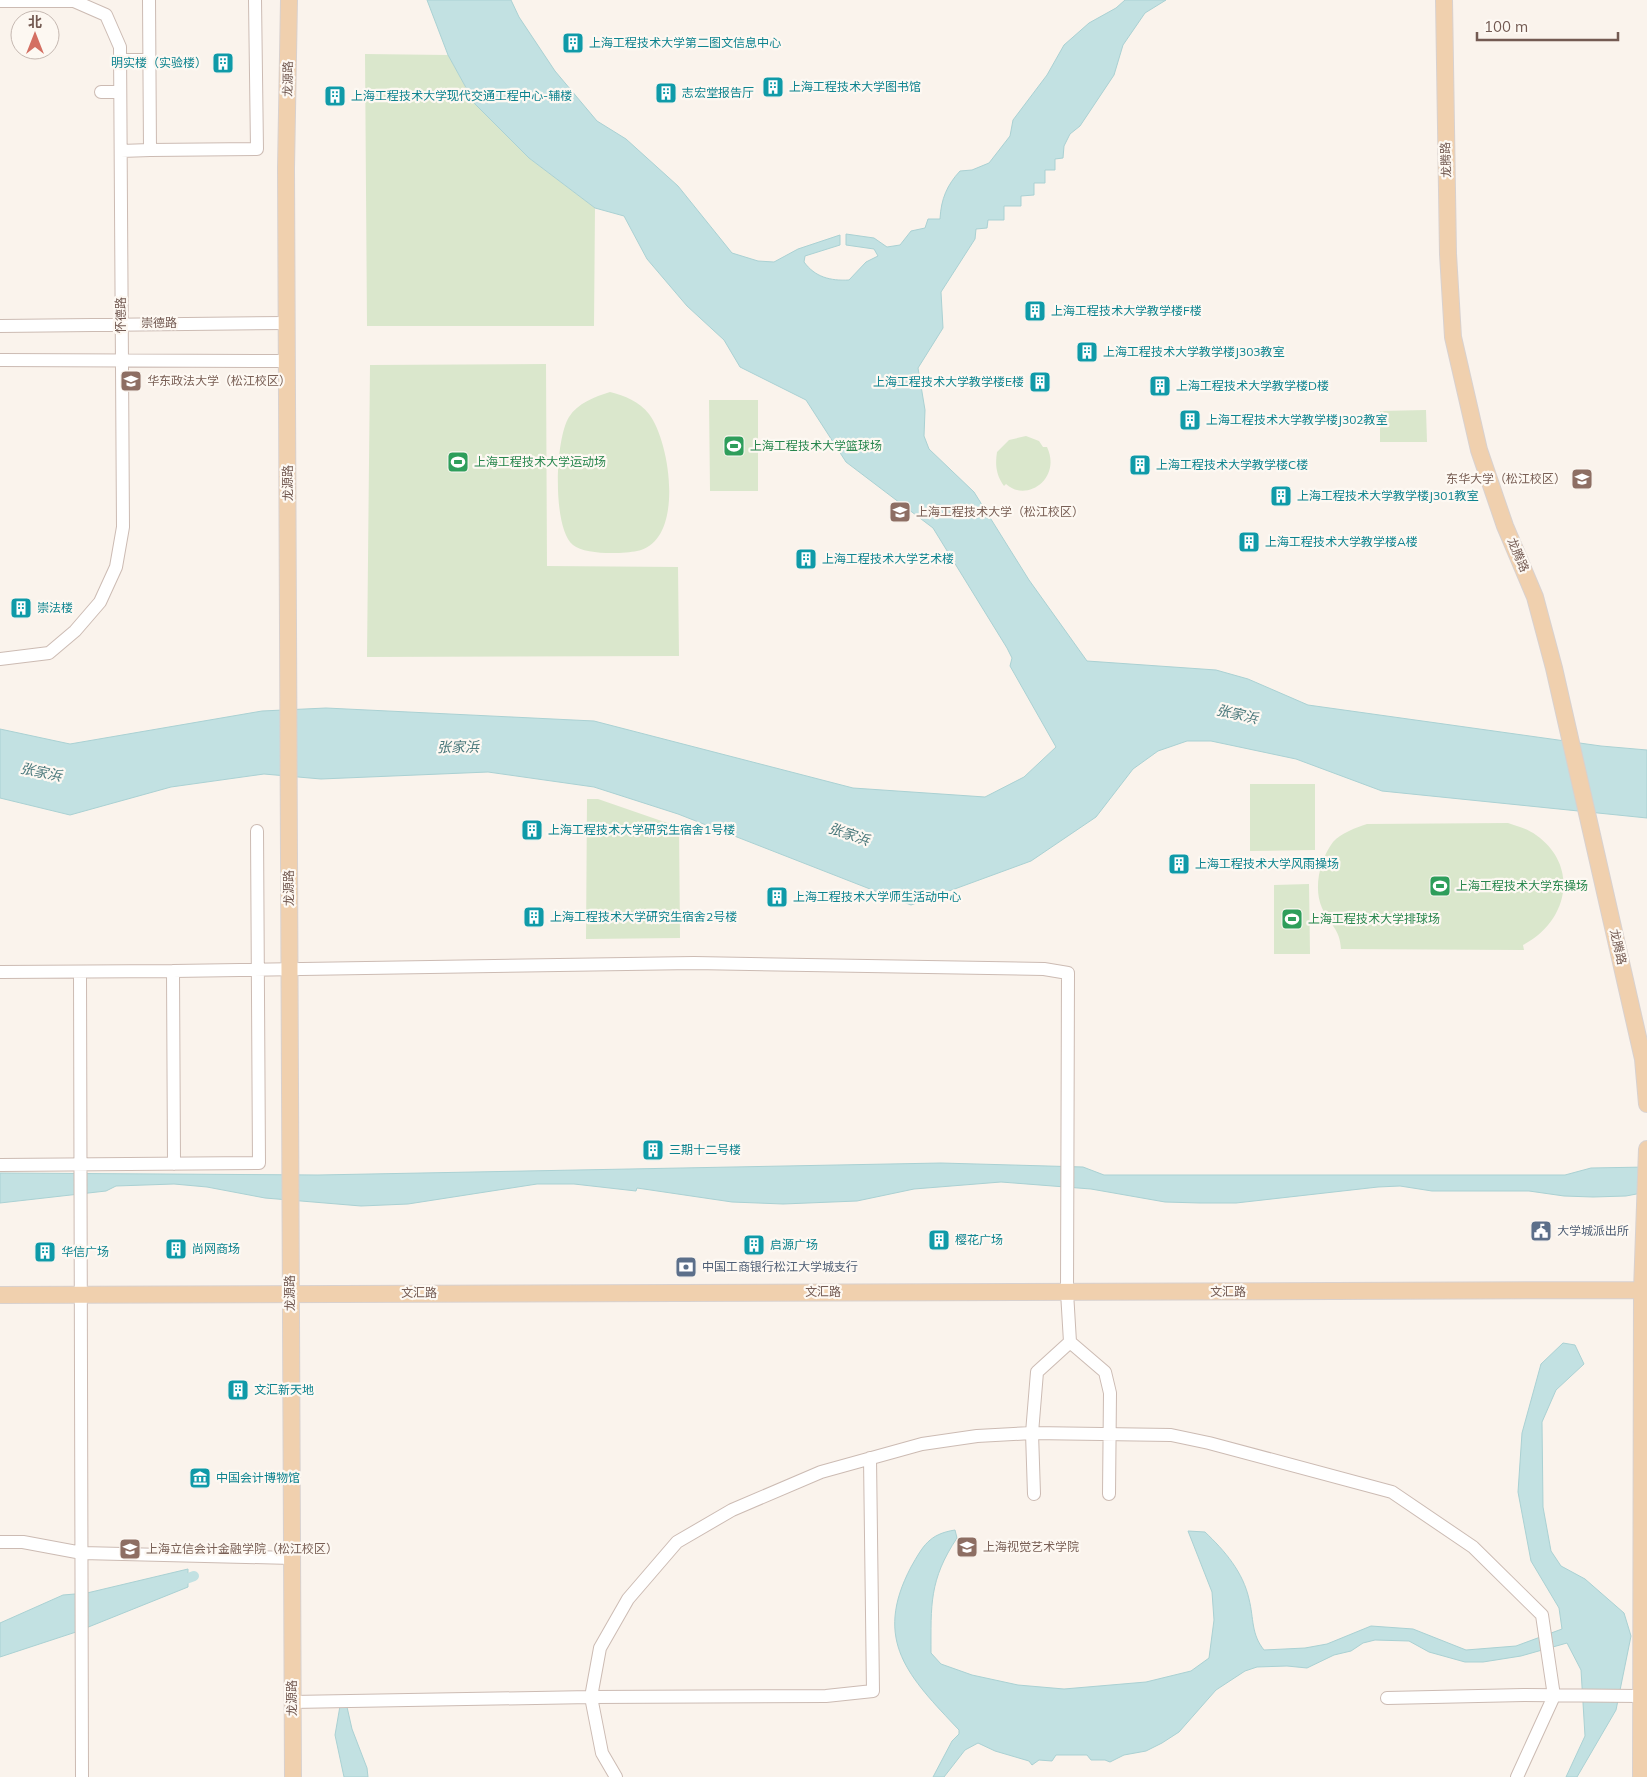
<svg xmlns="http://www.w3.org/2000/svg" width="1647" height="1777" font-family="Mulish,'Noto Sans SC',sans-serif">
<rect width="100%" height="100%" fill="#faf3ec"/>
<path fill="#dae7cc" d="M365,54L448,55L475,104L529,158L595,208L594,326H367Z
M546,364L547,566L678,567L679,656L367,657L370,365Z
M610,392C625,396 639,401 649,414C671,443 685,542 637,551C622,554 585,555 573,545C552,528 555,439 569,417C578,403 594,397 610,392Z
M709,400H758V491H710Z
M1426,410L1427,442H1380V411Z
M1026,436L1039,441L1043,447H1047C1062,479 1026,503 1006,484L1004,486C996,475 995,465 997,452L1009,440Z
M1250,784H1315V850L1250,851Z
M587,799H598L679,827L680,938L586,939Z
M1508,823C1517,826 1528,829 1536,835C1580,866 1568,922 1523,945L1524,950L1341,949C1340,929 1330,925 1322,908C1313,888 1320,859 1333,842C1341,833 1355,828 1367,824Z
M1309,884L1310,954H1274V885Z"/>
<path fill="#c2e1e2" stroke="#aad1d3" d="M427,0H511L519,17L555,71L597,121L626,139L678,186L732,253L758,261L774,262L798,249L840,235V245L805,256L804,262C815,277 830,281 849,280L866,262L878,256L874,249L846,245V234L874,238L887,247L900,245L911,231L925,228L928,219H940C941,199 947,185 960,171L972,170L989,163L1010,136L1013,120L1047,75L1064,45L1089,23L1116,8L1125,0H1166L1145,13L1123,45L1114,75L1080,126L1070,134L1064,146L1063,158L1055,159V170H1045V183H1034V195L1021,196V206H1004V220H988L987,228L976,229L975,239L941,292L943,328L918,368L925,410L924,436L929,449L974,492L1029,580L1087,661L1216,670L1248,679L1308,705L1601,746L1647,750V818L1382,791L1296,759L1211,741H1187L1158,751L1133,769L1096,817L1031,861L911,905L678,814L594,787L488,772L321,779L264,774L171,787L70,815L0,798V729L70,744L262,711L326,708L594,721L853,788L985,797L1024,777L1056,747L1010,666L1012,658L1007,648L933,528L846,462L806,400L740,367L724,340L687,306L647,259L624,216L595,208L529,158L475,104L448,55Z
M941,1163L1083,1167L1104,1175H1565L1591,1168L1647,1167V1192L1626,1196L1593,1197L1564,1196L1529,1191H1432L1400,1186L1378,1187L1236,1203H1200L1165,1202L1091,1189L1001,1182L914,1189L857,1201L783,1204L732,1202L637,1188L636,1191L574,1184H537L408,1204L361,1206L265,1198L207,1187L174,1184L116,1186L106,1191L0,1203V1173L318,1175Z
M1563,1343L1575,1345L1584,1364L1556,1390L1542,1422L1543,1507L1551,1551L1561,1566L1585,1579L1624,1613L1631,1636L1616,1710L1577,1777H1566L1585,1736L1581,1670L1567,1643L1521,1656L1483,1662H1465L1429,1652L1409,1641L1375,1640L1363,1643L1351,1651L1334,1655L1307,1668L1287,1666L1257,1667L1245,1671L1216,1690L1179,1732L1162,1743L1146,1751L1124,1755L1110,1762L1105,1760H1091L1087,1755H1056L1052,1761L1039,1760L1032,1765L1029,1761L995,1751L978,1743L965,1750L944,1777H933L952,1741L959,1734V1730C909,1677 872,1641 911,1567C923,1546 929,1534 955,1530L957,1538C929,1580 931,1605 931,1653L941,1664L972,1675L1018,1685L1064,1689L1146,1682L1191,1671L1209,1658L1214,1620L1212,1592L1188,1531L1205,1532C1225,1551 1243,1572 1249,1599C1254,1619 1251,1634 1264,1650L1305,1648L1327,1644L1371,1626L1413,1629L1466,1650L1516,1646L1562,1629L1559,1608L1531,1561L1518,1492L1522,1433L1541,1364Z
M188,1569V1587L76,1632L0,1657V1623L63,1595L87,1593Z
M340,1706L347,1707L352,1729L367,1768L368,1777H344L335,1735Z"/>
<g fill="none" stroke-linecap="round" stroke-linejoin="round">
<path stroke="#c2e1e2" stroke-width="10" d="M175,1583L194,1576"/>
<g stroke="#ccbbb3" stroke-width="14">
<path id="minor" d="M0,1H74L106,15L120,47L123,527L116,567L100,602L75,631L49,653L0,659
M120,60H150
M101,92H120
M150,150L257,149L255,0
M121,151L150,150L149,0
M0,326L287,323
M0,360L287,361
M0,972L173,971
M80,972L82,1777
M174,1164L173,971L694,963L1044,969L1068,973L1067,1292L1070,1342L1105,1372L1110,1393L1109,1494
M0,1165L259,1163L257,831
M1034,1494L1032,1433L1037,1372L1070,1342
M0,1542H23L82,1553L292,1558
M1387,1698L1524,1695L1641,1696
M292,1702L591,1697L826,1696L873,1691L870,1458
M616,1777L602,1753L591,1697L600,1648L628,1599L677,1542L732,1510L821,1472L922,1444L977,1436L1032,1433L1171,1435L1209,1443L1392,1492L1473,1547L1542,1615L1554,1696L1517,1777"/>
</g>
<g stroke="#d8d1cf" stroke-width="18">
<path id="major" d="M289,0L286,168L293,1777
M1444,0L1448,254L1453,337L1479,450L1505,526L1535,597L1554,668L1643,1059L1647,1104
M0,1295L1647,1290
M1641,1777L1642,1290L1647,1149"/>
</g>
<use href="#minor" stroke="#fff" stroke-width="12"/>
<use href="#major" stroke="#f0d0ae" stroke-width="16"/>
</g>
<defs>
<g id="building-square" transform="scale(1.125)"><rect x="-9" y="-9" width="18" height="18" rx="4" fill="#0f9aa8" stroke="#fdf8f2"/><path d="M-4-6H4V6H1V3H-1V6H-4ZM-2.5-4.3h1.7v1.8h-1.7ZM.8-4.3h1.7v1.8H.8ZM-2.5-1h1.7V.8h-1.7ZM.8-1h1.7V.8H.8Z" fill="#fff"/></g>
<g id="university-square" transform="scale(1.125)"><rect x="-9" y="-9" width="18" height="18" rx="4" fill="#8d6e63" stroke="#fdf8f2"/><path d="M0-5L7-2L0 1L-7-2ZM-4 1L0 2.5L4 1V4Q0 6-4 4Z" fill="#fff"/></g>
<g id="stadium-square" transform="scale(1.125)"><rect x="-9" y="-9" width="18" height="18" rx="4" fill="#2e9e5b" stroke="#fdf8f2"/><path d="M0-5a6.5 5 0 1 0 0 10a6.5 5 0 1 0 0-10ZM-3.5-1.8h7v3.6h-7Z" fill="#fff"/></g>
<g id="civic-square" transform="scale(1.125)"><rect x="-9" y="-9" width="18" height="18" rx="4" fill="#5c6f8a" stroke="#fdf8f2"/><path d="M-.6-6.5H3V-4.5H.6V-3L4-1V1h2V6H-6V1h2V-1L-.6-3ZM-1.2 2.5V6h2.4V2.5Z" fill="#fff"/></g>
<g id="bank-square" transform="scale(1.125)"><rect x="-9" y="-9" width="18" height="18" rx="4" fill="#5c6f8a" stroke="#fdf8f2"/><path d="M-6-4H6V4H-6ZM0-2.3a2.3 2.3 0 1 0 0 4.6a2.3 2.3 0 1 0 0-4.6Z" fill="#fff"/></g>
<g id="museum-square" transform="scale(1.125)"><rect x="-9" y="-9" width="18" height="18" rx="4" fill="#0f9aa8" stroke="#fdf8f2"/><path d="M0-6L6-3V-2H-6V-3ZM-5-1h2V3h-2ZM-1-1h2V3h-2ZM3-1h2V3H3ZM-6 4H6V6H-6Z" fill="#fff"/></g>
</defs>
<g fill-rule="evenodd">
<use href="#building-square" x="573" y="43"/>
<use href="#building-square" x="223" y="63"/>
<use href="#building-square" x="773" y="87"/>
<use href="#building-square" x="666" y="93"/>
<use href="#building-square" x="335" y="96"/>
<use href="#building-square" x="1035" y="311"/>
<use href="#building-square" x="1087" y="352"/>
<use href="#university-square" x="131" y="381"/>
<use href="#building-square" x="1040" y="382"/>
<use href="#building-square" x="1160" y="386"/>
<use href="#building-square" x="1190" y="420"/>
<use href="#stadium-square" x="734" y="446"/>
<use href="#stadium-square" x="458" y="462"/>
<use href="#building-square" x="1140" y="465"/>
<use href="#university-square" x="1582" y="479"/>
<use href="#building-square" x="1281" y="496"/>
<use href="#university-square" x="900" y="512"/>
<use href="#building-square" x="1249" y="542"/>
<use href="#building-square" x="806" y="559"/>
<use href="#building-square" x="21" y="608"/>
<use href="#building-square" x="532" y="830"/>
<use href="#building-square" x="1179" y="864"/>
<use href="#stadium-square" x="1440" y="886"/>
<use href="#building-square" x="777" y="897"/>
<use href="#building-square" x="534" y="917"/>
<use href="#stadium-square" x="1292" y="919"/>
<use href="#building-square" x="653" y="1150"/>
<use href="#civic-square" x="1541" y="1231"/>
<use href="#building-square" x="939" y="1240"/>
<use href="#building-square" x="754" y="1245"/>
<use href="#building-square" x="176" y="1249"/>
<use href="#building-square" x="45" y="1252"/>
<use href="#bank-square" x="686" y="1267"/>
<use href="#building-square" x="238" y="1390"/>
<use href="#museum-square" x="200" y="1478"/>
<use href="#university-square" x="967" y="1547"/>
<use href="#university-square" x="130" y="1549"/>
</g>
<g text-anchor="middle" stroke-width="4.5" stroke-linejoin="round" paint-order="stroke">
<g font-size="12" fill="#0d838f" stroke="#fdf8f2" text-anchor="start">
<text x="589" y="47">上海工程技术大学第二图文信息中心</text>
<text x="207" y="67" text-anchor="end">明实楼（实验楼）</text>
<text x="789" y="91">上海工程技术大学图书馆</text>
<text x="682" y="97">志宏堂报告厅</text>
<text x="351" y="100">上海工程技术大学现代交通工程中心-辅楼</text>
<text x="1051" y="315">上海工程技术大学教学楼F楼</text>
<text x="1103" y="356">上海工程技术大学教学楼J303教室</text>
<text x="1024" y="386" text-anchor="end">上海工程技术大学教学楼E楼</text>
<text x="1176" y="390">上海工程技术大学教学楼D楼</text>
<text x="1206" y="424">上海工程技术大学教学楼J302教室</text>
<text x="1156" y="469">上海工程技术大学教学楼C楼</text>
<text x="1297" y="500">上海工程技术大学教学楼J301教室</text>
<text x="1265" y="546">上海工程技术大学教学楼A楼</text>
<text x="822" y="563">上海工程技术大学艺术楼</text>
<text x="37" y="612">崇法楼</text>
<text x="548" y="834">上海工程技术大学研究生宿舍1号楼</text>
<text x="1195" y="868">上海工程技术大学风雨操场</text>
<text x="793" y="901">上海工程技术大学师生活动中心</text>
<text x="550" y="921">上海工程技术大学研究生宿舍2号楼</text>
<text x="669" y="1154">三期十二号楼</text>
<text x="955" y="1244">樱花广场</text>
<text x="770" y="1249">启源广场</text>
<text x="192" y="1253">尚网商场</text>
<text x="61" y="1256">华信广场</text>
<text x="254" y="1394">文汇新天地</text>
<text x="216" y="1482">中国会计博物馆</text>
</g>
<g font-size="12" fill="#735a52" stroke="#fdf8f2">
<text transform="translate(288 79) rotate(-89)" y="4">龙源路</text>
<text transform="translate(1446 160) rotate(-92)" y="4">龙腾路</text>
<text transform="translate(121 315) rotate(-90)" y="4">怀德路</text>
<text x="159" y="327">崇德路</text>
<text transform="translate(288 483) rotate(-90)" y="4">龙源路</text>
<text transform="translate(1518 555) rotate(67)" y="4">龙腾路</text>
<text transform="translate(289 888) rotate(-90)" y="4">龙源路</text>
<text transform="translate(1618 947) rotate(77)" y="4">龙腾路</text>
<text x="823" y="1296">文汇路</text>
<text x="1228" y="1296">文汇路</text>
<text transform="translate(290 1293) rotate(-90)" y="4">龙源路</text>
<text x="419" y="1297">文汇路</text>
<text transform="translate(292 1698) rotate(-90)" y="4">龙源路</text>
</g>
<g font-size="12" fill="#785e54" stroke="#fdf8f2" text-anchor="start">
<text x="147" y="385">华东政法大学（松江校区）</text>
<text x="1566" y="483" text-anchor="end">东华大学（松江校区）</text>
<text x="916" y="516">上海工程技术大学（松江校区）</text>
<text x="983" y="1551">上海视觉艺术学院</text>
<text x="146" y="1553">上海立信会计金融学院（松江校区）</text>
</g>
<g font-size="12" fill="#27864d" stroke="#fdf8f2" text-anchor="start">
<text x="750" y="450">上海工程技术大学篮球场</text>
<text x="474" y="466">上海工程技术大学运动场</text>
<text x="1456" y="890">上海工程技术大学东操场</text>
<text x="1308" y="923">上海工程技术大学排球场</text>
</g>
<g font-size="12" fill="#4e5e75" stroke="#fdf8f2" text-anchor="start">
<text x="1557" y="1235">大学城派出所</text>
<text x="702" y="1271">中国工商银行松江大学城支行</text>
</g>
<g font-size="14" font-style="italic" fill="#4b797c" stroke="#fdf8f2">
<text transform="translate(1237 714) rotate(13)" y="5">张家浜</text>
<text transform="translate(458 747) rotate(-1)" y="5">张家浜</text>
<text transform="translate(41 772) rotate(12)" y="5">张家浜</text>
<text transform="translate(849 834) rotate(19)" y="5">张家浜</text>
</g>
</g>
<g transform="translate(35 35)"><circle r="24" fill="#fdf8f2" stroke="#c6b9b2"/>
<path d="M0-4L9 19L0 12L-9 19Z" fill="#d46f62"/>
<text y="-8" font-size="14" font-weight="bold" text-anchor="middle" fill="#735a52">北</text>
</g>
<path d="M1477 32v8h141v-8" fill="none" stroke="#735a52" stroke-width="2.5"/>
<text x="1484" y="32" font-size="15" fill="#735a52" stroke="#fdf8f2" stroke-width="4" paint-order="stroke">100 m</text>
</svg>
